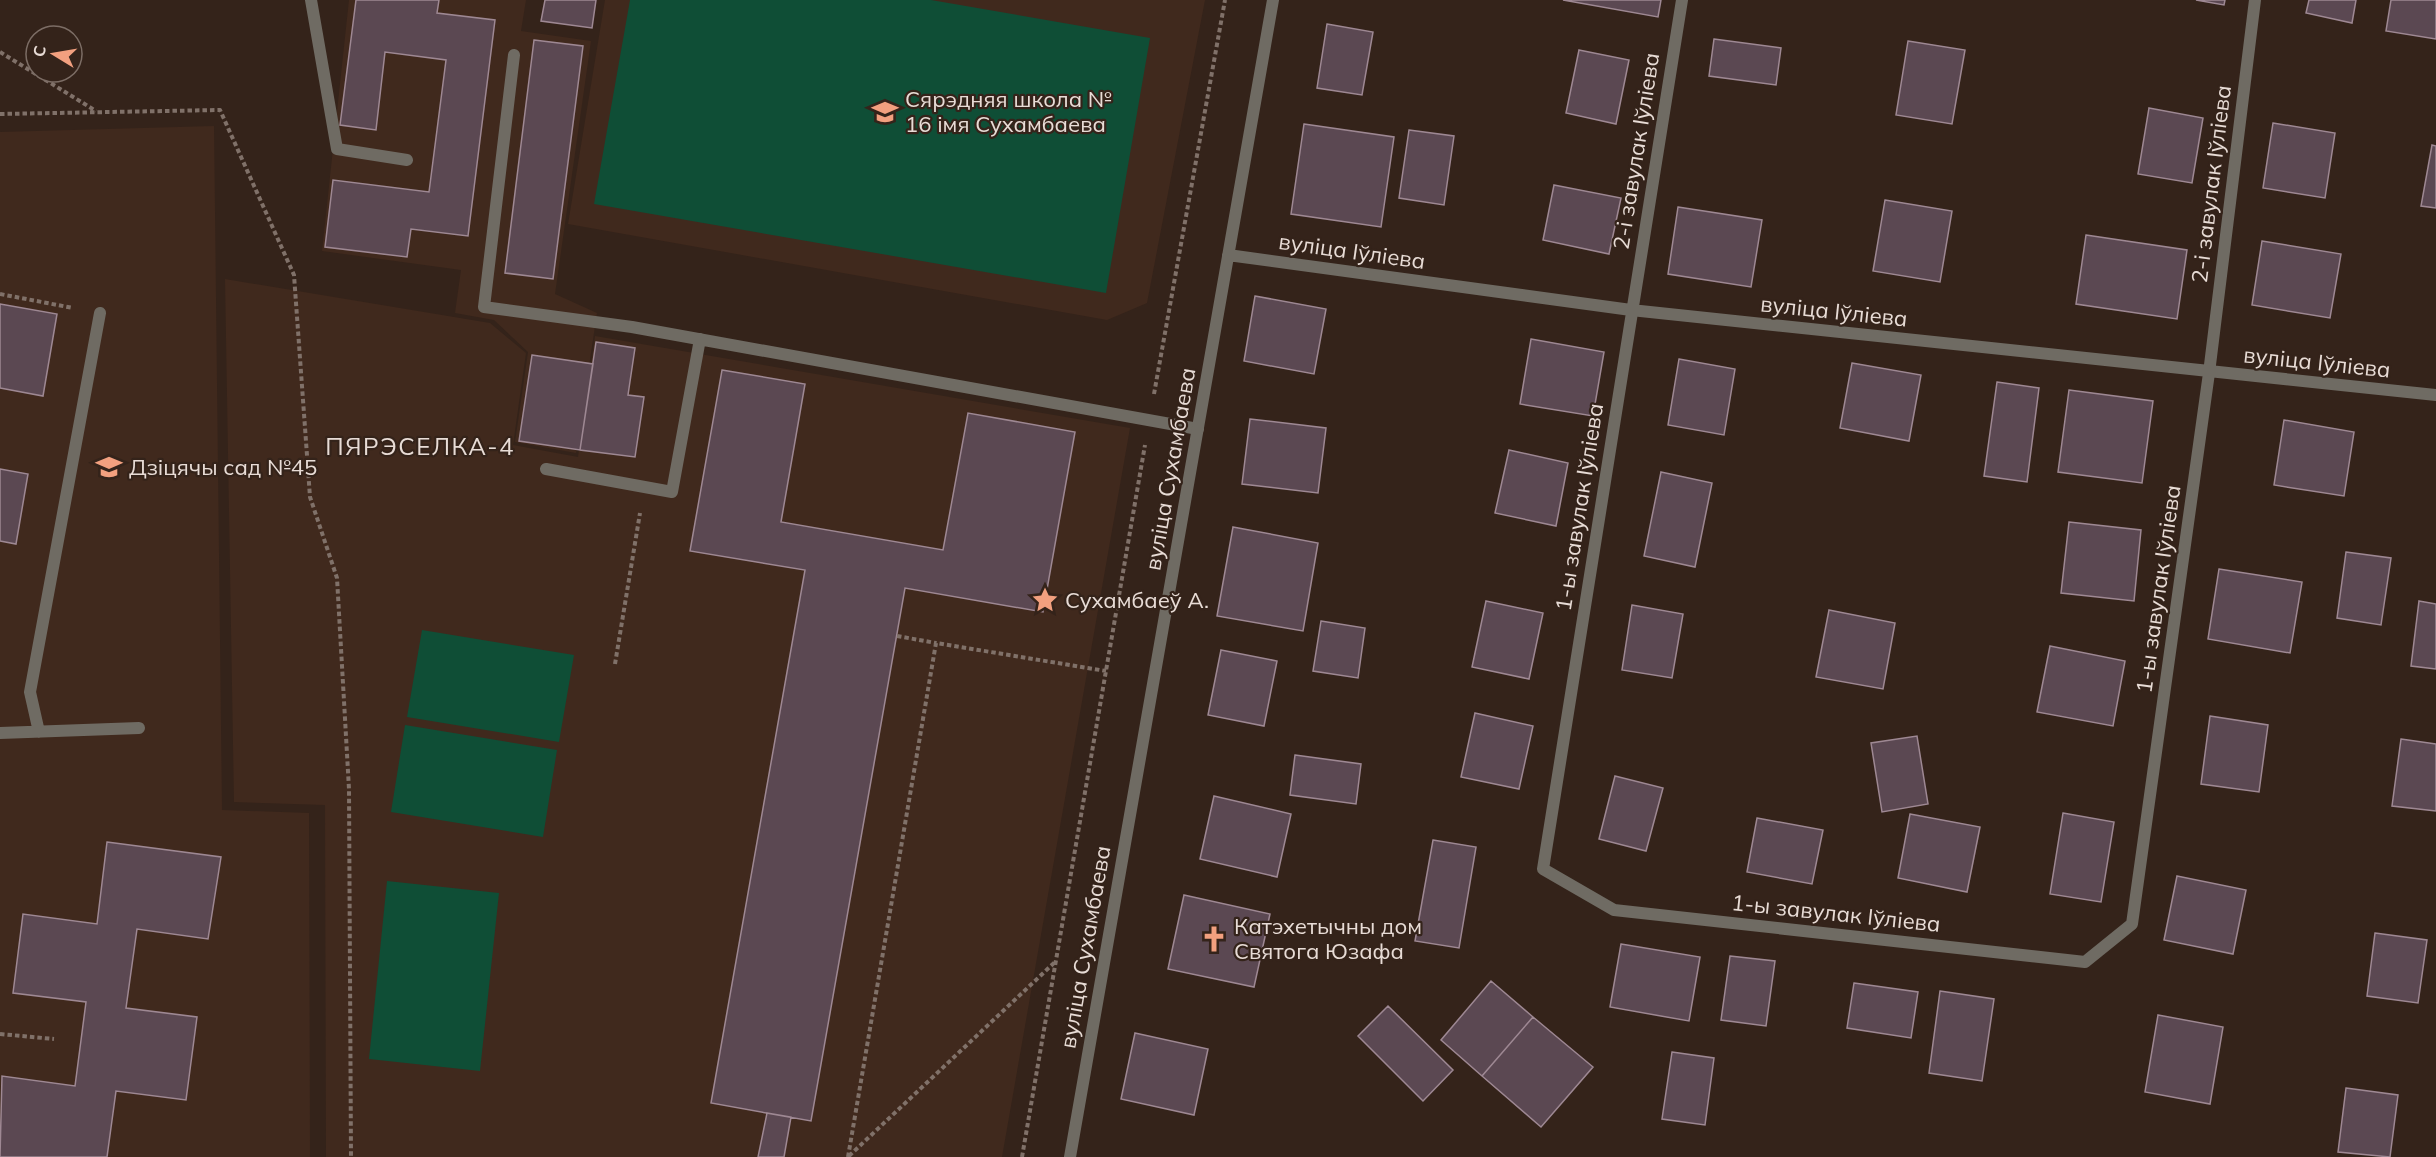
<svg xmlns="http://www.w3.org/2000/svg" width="2436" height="1157" font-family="Mulish,sans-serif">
<rect width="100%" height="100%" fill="#34231a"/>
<path fill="#40291d" d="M349,0H526L521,31L591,41L555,294L597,313L576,453L515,442L528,352L494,320L455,313L461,270L322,251Z
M605,0H1205L1147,303L1107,320L568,224Z
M214,126L222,810L309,813L310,1157H0V132Z
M225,279L490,323L526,353L513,445L578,457L595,336L1130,428L1002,1157H326L325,805L234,802Z"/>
<path fill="#0f4e36" d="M630,0H931L1150,38L1106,293L594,204Z
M422,630L574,655L559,742L407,717Z
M405,725L557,750L543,837L391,812Z
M387,881L499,893L480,1071L369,1059Z"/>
<path fill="#5b4852" stroke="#9e8893" stroke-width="1.5" d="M356,0H439L437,13L495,20L468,236L411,229L407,257L325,247L333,180L429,192L446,60L385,52L376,130L340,125Z
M545,0H596L592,28L541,21Z
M1563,0H1661L1658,17Z
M2196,0H2225L2224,5Z
M2309,0H2356L2352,23L2306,13Z
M2391,0H2436V39L2386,31Z
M1327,24L1373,32L1362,95L1317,88Z
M1714,39L1781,48L1776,85L1709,76Z
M534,40L583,46L553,279L505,273Z
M1908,41L1965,50L1952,124L1896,115Z
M1579,50L1629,60L1616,124L1566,113Z
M2149,108L2203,118L2192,183L2138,174Z
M2273,123L2335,133L2325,198L2263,188Z
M1304,124L1394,137L1381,227L1291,214Z
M1409,130L1454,136L1444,205L1399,198Z
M2432,145L2436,146V208L2421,206Z
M1554,185L1621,198L1609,254L1543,240Z
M1885,200L1952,211L1940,282L1873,271Z
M1678,207L1762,220L1751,287L1668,274Z
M2086,235L2187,250L2177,319L2076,304Z
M2262,241L2341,254L2330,318L2252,305Z
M1255,296L1326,309L1314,374L1244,361Z
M0,304L57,314L43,396L0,388Z
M1531,339L1604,352L1593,416L1520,404Z
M596,342L635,348L628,395L644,397L635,457L580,450Z
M532,355L593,364L580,450L519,441Z
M1679,359L1735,369L1724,435L1668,425Z
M1852,363L1921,375L1909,441L1840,428Z
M722,370L805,384L781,522L943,550L968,413L1075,432L1043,612L905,588L811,1121L711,1103L805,570L690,551Z
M1997,382L2039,388L2027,482L1984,476Z
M2069,390L2153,401L2142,483L2058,472Z
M1250,419L1326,428L1318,493L1242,484Z
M2284,420L2354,432L2344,496L2274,485Z
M1509,450L1568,463L1556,526L1495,513Z
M0,469L28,474L16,544L0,541Z
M1661,472L1712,483L1695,567L1644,556Z
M2069,522L2141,530L2134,601L2061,593Z
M1233,527L1318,543L1303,631L1217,616Z
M2346,552L2391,558L2381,625L2337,618Z
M2219,569L2302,582L2290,653L2208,639Z
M1486,601L1543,613L1529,679L1472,667Z
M2419,601L2436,604V669L2411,666Z
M1632,605L1683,614L1672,678L1622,670Z
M1829,610L1895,623L1883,689L1816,677Z
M1321,621L1365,628L1358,678L1313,671Z
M2050,646L2125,661L2113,726L2037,712Z
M1221,650L1277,661L1264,726L1208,715Z
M1475,713L1533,726L1519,789L1461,777Z
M2210,716L2268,725L2259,792L2201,784Z
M1917,736L1928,804L1882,812L1871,743Z
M2401,739L2436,744V811L2392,806Z
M1295,755L1361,764L1356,804L1290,795Z
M1615,776L1663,788L1646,851L1599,839Z
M1214,796L1291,814L1277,877L1200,859Z
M2063,813L2114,822L2101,902L2050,894Z
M1910,814L1980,827L1967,892L1898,878Z
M1757,818L1823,830L1812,884L1747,872Z
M1433,840L1476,847L1459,948L1415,941Z
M107,842L221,857L208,939L137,929L126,1008L197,1017L186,1100L116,1091L107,1157H0L2,1076L75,1086L86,1002L13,993L23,914L97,924Z
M2177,876L2246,890L2233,954L2164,940Z
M1184,895L1270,914L1254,987L1168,969Z
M2375,933L2427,940L2418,1003L2367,996Z
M1621,944L1700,957L1689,1021L1610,1007Z
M1730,956L1775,961L1766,1026L1721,1020Z
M1491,981L1533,1017L1482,1076L1441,1040Z
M1854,983L1918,992L1911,1038L1847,1028Z
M1940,991L1994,999L1982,1081L1929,1073Z
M1388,1006L1453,1070L1423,1101L1358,1036Z
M2158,1015L2223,1027L2210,1104L2145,1092Z
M1533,1017L1593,1067L1541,1127L1482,1076Z
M1135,1033L1208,1049L1194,1115L1121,1099Z
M1672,1052L1714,1058L1705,1125L1662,1119Z
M2346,1088L2398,1095L2390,1157L2338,1152Z
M767,1113L791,1117L784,1157H758Z"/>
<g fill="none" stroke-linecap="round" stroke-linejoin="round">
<path stroke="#807169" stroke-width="4" stroke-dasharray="4.5 3" stroke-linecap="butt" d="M0,52L96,111
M0,114L220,110L294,275L310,497L337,578L349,789L351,1157
M0,294L73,308
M1154,394L1225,0
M897,636L936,643
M615,664L640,513
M0,1034L54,1039
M849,1156L1055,962
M848,1157L936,643L1106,671
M1022,1157L1145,445"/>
<path stroke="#6f6b63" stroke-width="12" d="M311,0L337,149L407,160
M514,55L484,307L632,327L1198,429
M546,469L672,492L700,339
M39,732L30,692L100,313
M0,733L139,728"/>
<path stroke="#6f6b63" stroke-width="12" d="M1682,0L1543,869L1614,910L2085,962L2132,924L2209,373L2255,0
M1228,255L1631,310L2436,395
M1070,1157L1273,0"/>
</g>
<defs>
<g id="school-bare" transform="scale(2.07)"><path d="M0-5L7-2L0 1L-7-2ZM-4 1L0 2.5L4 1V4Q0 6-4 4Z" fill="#f2a07f" stroke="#34231a" stroke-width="2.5" paint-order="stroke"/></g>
<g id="sight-bare" transform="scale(2.07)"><path d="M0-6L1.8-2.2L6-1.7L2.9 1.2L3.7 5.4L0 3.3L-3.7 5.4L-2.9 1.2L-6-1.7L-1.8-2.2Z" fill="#f2a07f" stroke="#34231a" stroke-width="2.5" paint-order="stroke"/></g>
<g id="church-bare" transform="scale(2.07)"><path d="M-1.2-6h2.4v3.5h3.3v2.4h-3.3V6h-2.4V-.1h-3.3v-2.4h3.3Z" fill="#f2a07f" stroke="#34231a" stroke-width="2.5" paint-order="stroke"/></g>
</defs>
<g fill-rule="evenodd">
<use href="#school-bare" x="885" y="112"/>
<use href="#school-bare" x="109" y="467"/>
<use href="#sight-bare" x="1045" y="600"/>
<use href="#church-bare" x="1214" y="939"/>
</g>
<g text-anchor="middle" stroke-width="4.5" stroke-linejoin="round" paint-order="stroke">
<g font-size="22" fill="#e8dcd6" stroke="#34231a" text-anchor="start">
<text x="905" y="107">Сярэдняя школа №<tspan x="905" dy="25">16 імя Сухамбаева</tspan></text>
<text x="129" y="475">Дзіцячы сад №45</text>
<text x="1065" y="608">Сухамбаеў А.</text>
<text x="1234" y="934">Катэхетычны дом<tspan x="1234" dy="25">Святога Юзафа</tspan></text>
</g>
<g font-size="22" fill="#e8dcd6" stroke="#34231a">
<text transform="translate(1636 151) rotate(-81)" y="8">2-і завулак Іўліева</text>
<text transform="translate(2211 184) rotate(-83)" y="8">2-і завулак Іўліева</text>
<text transform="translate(1352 251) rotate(8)" y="8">вуліца Іўліева</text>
<text transform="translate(1834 311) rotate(6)" y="8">вуліца Іўліева</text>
<text transform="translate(2317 362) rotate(6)" y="8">вуліца Іўліева</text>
<text transform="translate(1170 469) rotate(-80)" y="8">вуліца Сухамбаева</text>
<text transform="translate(1579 507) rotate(-81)" y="8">1-ы завулак Іўліева</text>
<text transform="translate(2158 589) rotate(-82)" y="8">1-ы завулак Іўліева</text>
<text transform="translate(1836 913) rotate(6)" y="8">1-ы завулак Іўліева</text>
<text transform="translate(1085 947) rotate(-80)" y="8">вуліца Сухамбаева</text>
</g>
<g font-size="24" letter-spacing="1.5" fill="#e8dcd6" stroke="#34231a">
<text x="420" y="455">ПЯРЭСЕЛКА-4</text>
</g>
</g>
<g transform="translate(54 54) rotate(281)"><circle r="28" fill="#34231a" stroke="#7c6d65" stroke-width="1.5"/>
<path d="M0-4.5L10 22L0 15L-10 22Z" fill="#f2a07f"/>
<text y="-9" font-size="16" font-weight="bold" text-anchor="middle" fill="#e8dcd6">С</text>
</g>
</svg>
